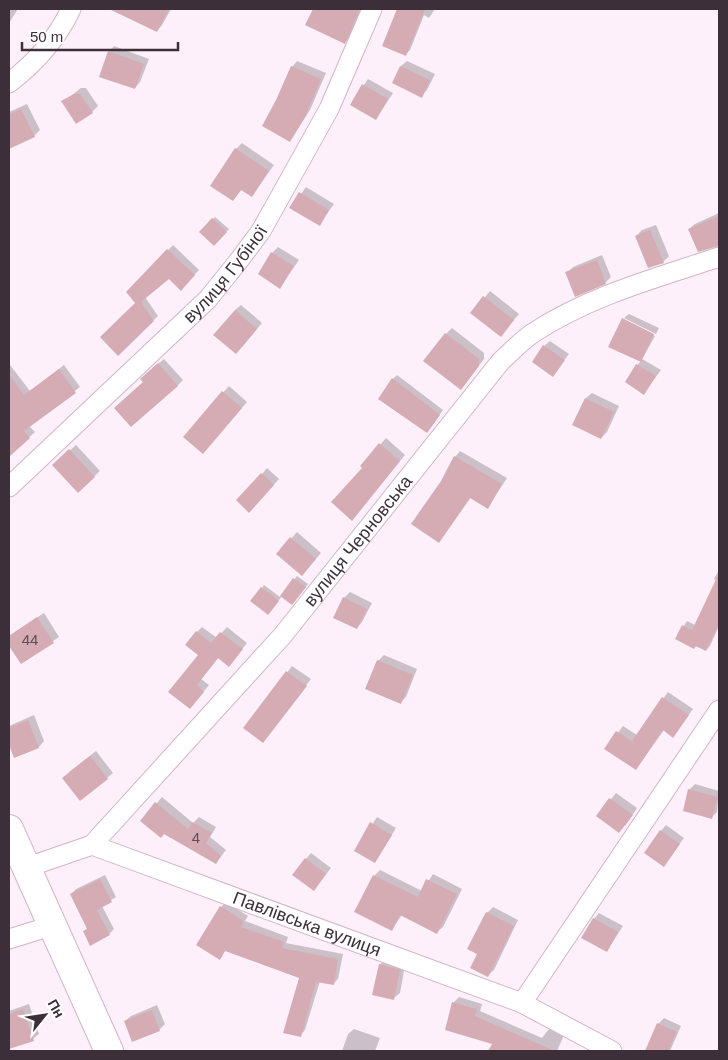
<svg xmlns="http://www.w3.org/2000/svg" width="728" height="1060" font-family="Arial,sans-serif">
<rect width="100%" height="100%" fill="#fef0fa"/>
<path fill="#0003" d="M9,9H18L9,23Z
M112,9H171L162,25L157,31Z
M314,9H363L352,35L344,43L307,24Z
M399,9H435L429,18L424,15L410,50L406,54L384,45Z
M114,46L149,59L140,82L135,88L109,52Z
M297,61L326,73L310,110L290,141L292,67Z
M407,61L435,74L427,90L421,96L394,82L401,66Z
M368,79L393,93L376,119L351,104Z
M81,88H86L98,106L92,112L63,102Z
M27,104L40,130L34,136L9,148V112Z
M242,143L274,165L252,195L242,189L233,200L236,149Z
M306,187L334,204L319,225L291,208Z
M719,213V245L698,251L689,229L695,224Z
M215,217L229,229L214,244L201,232Z
M656,225L669,256L663,262L636,236L642,230Z
M173,245L199,270L181,289L169,277L145,297L158,316L118,354L137,303L128,292Z
M278,247L299,260L280,287L272,253Z
M602,255L611,277L605,283L567,273L573,267Z
M490,291L519,314L501,335L472,313Z
M241,305L262,323L242,347L235,310Z
M629,314L659,328L656,334L624,318Z
M623,321L655,336L642,359L661,370L644,393L637,365L641,361Z
M452,328L484,353V359L466,382L446,334Z
M550,341L569,354L553,375L544,346Z
M164,359L183,380L177,386L144,382L147,373Z
M10,365L30,391L64,365L80,387L29,426L35,432L10,455Z
M397,375L443,410L431,427L393,379Z
M229,386L247,402L208,447L184,437Z
M592,393L619,406L607,432L601,438L574,424L586,398Z
M386,438L405,455L357,514L364,468L362,466Z
M76,445L100,471L79,491L54,465Z
M460,451L507,478L488,507L471,497L439,542L442,481L455,457Z
M267,468L279,479L255,505L262,474Z
M297,532L321,553L307,569L278,554Z
M719,570V626L710,646L706,650L676,639L687,621L695,625L717,581L714,579Z
M297,576L308,584L295,601L282,596L271,611L262,588L264,585L280,597Z
M350,592L372,603L362,622L357,628L344,598Z
M44,613L59,637L21,663L9,644V636Z
M202,627L217,638L227,627L247,643L234,659L219,657L201,679L209,685L195,702L200,655L197,632Z
M384,655L417,669L406,697L400,703L378,661Z
M292,666L311,679L263,742L245,728Z
M668,692L693,709L673,736L664,730L636,769L606,749L623,726L637,735Z
M34,715L44,741L39,747L15,757L9,741V726Z
M96,751L113,773L107,778L69,772Z
M695,784L719,791L717,812L711,818L689,790Z
M616,793L637,808L625,826L597,816Z
M162,797L193,823L199,817L216,827L210,837L226,850L216,863L142,821Z
M377,817L396,828L375,862L355,851Z
M666,825L684,838L664,865L661,831Z
M311,853L331,868L314,890L306,859Z
M380,870L422,891L433,874L462,889L443,927L437,932L402,915L392,929L356,912L374,876Z
M105,875L116,897L102,906L114,929L109,934L84,931L88,928L71,894L76,889Z
M226,902L248,916L245,921L288,937L286,943L343,954L338,979L333,984L320,981L305,1030L300,1036L301,977L226,950L219,958L221,907Z
M493,907L518,920L494,970L488,975L479,953L487,913Z
M599,913L623,926L607,951L594,919Z
M385,959L405,965L400,993L394,998L380,965Z
M459,997L482,1004L480,1011L542,1038L549,1029L564,1035L557,1051H490L493,1043L453,1003Z
M29,1004L39,1034L33,1039L9,1047V1011Z
M157,1005L165,1024L159,1030L125,1021L131,1016Z
M664,1018L681,1026L670,1051H646L658,1024Z
M354,1029L380,1038L375,1051H342L348,1034Z"/>
<path fill="#d5acb4" d="M109,9H169L157,32Z
M313,9H360L345,44L305,25Z
M397,9H425L406,56L382,46Z
M108,51L144,64L135,89L99,77Z
M291,66L321,79L305,117L290,142L262,126L276,100Z
M400,66L430,80L422,98L392,83Z
M362,84L388,99L376,120L350,105Z
M74,94H80L93,113L76,124L61,101Z
M21,109L35,137L9,149V115Z
M235,148L269,171L252,197L241,190L233,201L210,186Z
M299,192L329,210L320,226L289,208Z
M719,216V246L698,252L688,229Z
M212,218L227,232L214,246L199,232Z
M650,230L664,263L648,268L635,236Z
M167,249L195,275L181,291L169,279L141,302L154,321L118,356L100,337L135,303L126,292Z
M271,252L294,266L280,289L258,274Z
M597,260L606,284L575,297L565,272Z
M483,296L514,320L501,337L470,313Z
M235,310L257,329L236,354L213,335Z
M622,318L654,334L641,362L608,347Z
M445,333L479,359V366L461,390L423,361Z
M543,345L565,360L553,377L532,362Z
M158,363L178,386L131,427L114,408L143,382L140,379Z
M636,364L656,376L644,395L625,382Z
M59,369L76,393L24,431L30,438L9,457V374L24,395Z
M392,378L440,415L427,433L378,399Z
M222,391L242,408L203,454L183,437Z
M585,398L614,412L601,439L572,425Z
M379,443L400,461L352,521L331,502L362,468L360,466Z
M69,449L95,477L78,493L52,465Z
M454,456L502,484L488,509L470,498L439,543L411,524L441,481Z
M261,473L274,485L249,513L236,500Z
M290,537L316,559L302,576L276,554Z
M719,573V624L706,651L696,646L694,649L675,639L682,625L692,630Z
M293,578L306,587L292,605L280,596Z
M261,587L279,601L268,615L250,601Z
M343,597L367,609L357,629L333,618Z
M37,617L54,643L21,664L9,646V636Z
M196,631L211,643L220,632L243,649L229,667L218,658L197,685L204,692L190,709L168,692L198,655L185,645Z
M377,660L413,675L401,704L365,689Z
M286,671L307,686L263,743L243,728Z
M662,697L689,715L673,738L663,730L636,770L604,749L616,731L632,741Z
M28,720L39,748L14,758L9,745V728Z
M90,756L108,779L80,801L62,778Z
M688,789L718,797L712,819L683,811Z
M609,798L633,815L619,833L596,816Z
M155,802L188,829L192,822L212,833L206,843L221,856L216,864L164,834L161,838L140,821Z
M370,822L392,835L375,863L354,851Z
M660,830L680,844L664,867L644,853Z
M305,858L326,874L314,891L292,875Z
M373,875L418,897L426,879L457,894L437,934L400,915L392,931L354,912Z
M100,879L112,902L97,910L110,935L90,946L83,931L87,929L70,894Z
M220,906L244,921L241,927L284,942L282,948L338,959L334,985L316,982L301,1037L283,1033L299,978L225,951L220,960L196,945Z
M486,912L514,926L488,977L470,968L477,954L467,949Z
M593,918L618,932L607,952L581,938Z
M379,964L400,970L394,1000L372,995Z
M452,1002L477,1009L475,1016L555,1051H488L492,1044L445,1030Z
M23,1009L34,1041L9,1049V1014Z
M152,1010L160,1031L132,1042L124,1021Z
M657,1023L677,1032L668,1051H645Z"/>
<g fill="none" stroke-linecap="round" stroke-linejoin="round">
<g stroke="#d3b3cb" stroke-width="21">
<g id="minor">
<path d="M9,83C35,63 57,39 71,9"/>
<path id="s1" d="M9,487L208,299L237,263L261,231L329,109L372,9"/>
<path id="s2" d="M92,845L522,1003L612,1051"/>
<path id="s3" d="M25,868L92,845L283,635L501,361C511,352 521,341 533,333C589,296 656,278 719,257"/>
<path d="M9,939L51,926"/>
<path d="M522,1003L719,710"/>
</g>
</g>
<g stroke="#d3b3cb" stroke-width="30">
<path id="secondary" d="M9,829L109,1051"/>
</g>
<use href="#minor" stroke="#fff" stroke-width="19"/>
<use href="#secondary" stroke="#fff" stroke-width="28"/>
</g>
<g text-anchor="middle" stroke-width="4" stroke-linejoin="round" paint-order="stroke">
<g font-size="15" fill="#624e58">
<text x="30" y="645">44</text>
<text x="196" y="843">4</text>
</g>
<g font-size="18" fill="#3c2f39" stroke="#fff">
<text dy="6" stroke="none"><textPath href="#s1" startOffset="304">вулиця Губіної</textPath></text>
<text dy="6" stroke="none"><textPath href="#s3" startOffset="475">вулиця Черновська</textPath></text>
<text dy="6" stroke="none"><textPath href="#s2" startOffset="229">Павлівська вулиця</textPath></text>
</g>
</g>
<rect width="728" height="1060" fill="none" stroke="#3c2f39" stroke-width="20"/>
<g transform="translate(45 1015) rotate(60)" stroke="#ffffff" stroke-width="4" paint-order="stroke">
<path d="M0-4L9 19L0 12L-9 19Z" fill="#3c2f39"/>
<text y="-8" font-size="14" font-weight="bold" text-anchor="middle" fill="#3c2f39">Пн</text>
</g>
<path d="M22 42v8h156v-8" fill="none" stroke="#3c2f39" stroke-width="2.5"/>
<text x="30" y="42" font-size="15" fill="#3c2f39" stroke="#ffffff" stroke-width="4" paint-order="stroke">50 m</text>
</svg>
